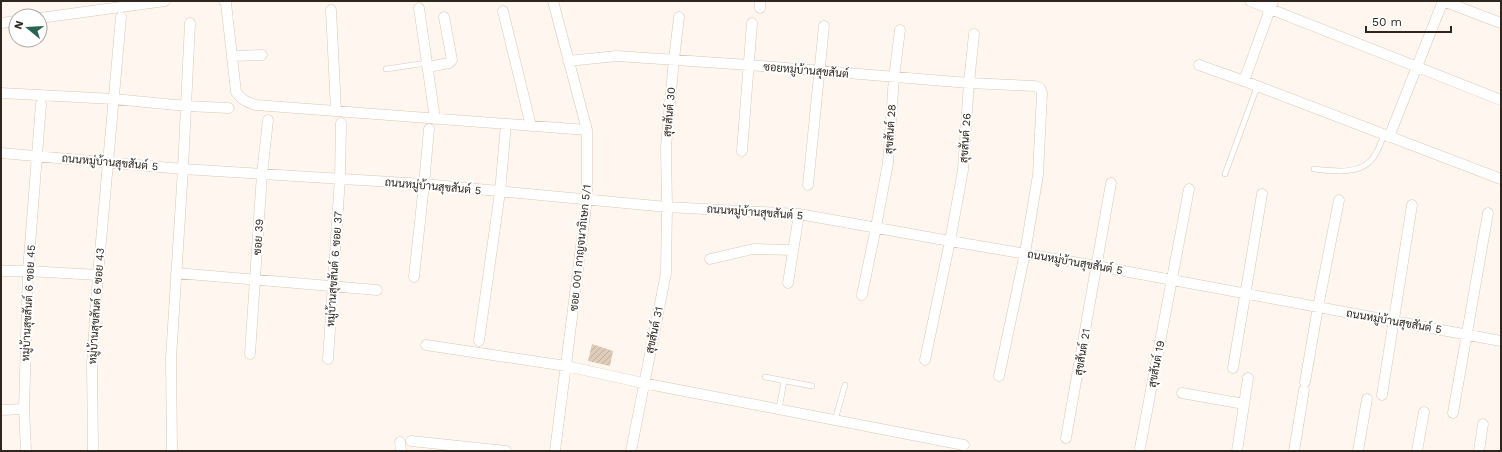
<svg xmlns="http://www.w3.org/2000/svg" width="1502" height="452" font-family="'Work Sans',Sarabun,sans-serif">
<defs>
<pattern id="building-hatch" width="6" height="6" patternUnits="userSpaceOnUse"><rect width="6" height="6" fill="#dfccb8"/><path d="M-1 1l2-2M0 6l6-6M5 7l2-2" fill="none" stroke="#c0af9e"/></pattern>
</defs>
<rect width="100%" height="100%" fill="#fff7ef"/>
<path fill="url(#building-hatch)" d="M592,344L613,351L610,366L588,361Z"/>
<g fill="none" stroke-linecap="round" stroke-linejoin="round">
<g stroke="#dac7b3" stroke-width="6">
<path id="lane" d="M386,69L427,63
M1314,169C1333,171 1363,176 1375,155C1379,149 1381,142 1384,135
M1225,174L1257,87
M765,377L812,386
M779,409L784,381
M835,420L845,385"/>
</g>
<g stroke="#dac7b3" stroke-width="11">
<path id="street" d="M224,1L226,3L236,92C242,100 246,102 256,105L587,130
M553,1L587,130V199L555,451
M1250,1L1501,100
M1443,1L1501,23
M419,8L435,119
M760,8V1
M331,10L336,111
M503,11L531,126
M40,18L165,1
M1,23L16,21
M232,56L262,55
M568,61L617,56L749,65L969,83L1035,86L1040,88L1042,93L1038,175L1025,253L999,376
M1199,65L1244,81L1501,179
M428,67L449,63L452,60L444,17
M1244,81L1273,1
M1,93L114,99L186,106L229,108
M1389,137L1443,1
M742,151L752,23
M1,153L183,169L424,184L667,207L799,214L950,241L1097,266L1501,341
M808,185L824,26
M710,259L753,249L793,250
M1,271H28L98,275
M176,273L377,290
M414,277L424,184L429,129
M788,283L799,214
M862,295L876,227L888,163L894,77L900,30
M479,341L500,192L506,124
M426,345L566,366L643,383L964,445
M250,354L262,174L268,120
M328,359L340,178L341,123
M925,360L950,241L963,170L969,83L974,34
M1233,368L1262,194
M1305,382L1318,307L1339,200
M1182,393L1244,404
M1382,395L1412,205
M1,410L24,409
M1453,413L1488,213
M1066,438L1111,183
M411,441L506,451
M400,442L401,451
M1140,448L1189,189
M26,451L24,409L28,271L41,104
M93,451L92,363L98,275L121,17
M172,451L171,358L183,169L190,23
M631,451L666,273L667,207L666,147L674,59L679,17
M1237,451L1248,378
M1294,451L1304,390
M1358,451L1367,399
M1417,451L1424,412
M1479,451L1483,424"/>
</g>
<use href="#lane" stroke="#fff" stroke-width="5"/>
<use href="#street" stroke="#fff" stroke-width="10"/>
</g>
<g text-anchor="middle" stroke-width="4" stroke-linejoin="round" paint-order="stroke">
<g font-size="11" fill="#2e261f" stroke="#fff">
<text transform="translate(806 70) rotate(5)" y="4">ซอยหมู่บ้านสุขสันต์</text>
<text transform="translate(669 112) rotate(-85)" y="4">สุขสันต์ 30</text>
<text transform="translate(890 129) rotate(-86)" y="4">สุขสันต์ 28</text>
<text transform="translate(965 138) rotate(-86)" y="4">สุขสันต์ 26</text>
<text transform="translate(110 162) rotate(5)" y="4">ถนนหมู่บ้านสุขสันต์ 5</text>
<text transform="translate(433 186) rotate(5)" y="4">ถนนหมู่บ้านสุขสันต์ 5</text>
<text transform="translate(755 212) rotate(4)" y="4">ถนนหมู่บ้านสุขสันต์ 5</text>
<text transform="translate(258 237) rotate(-86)" y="4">ซอย 39</text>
<text transform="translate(580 248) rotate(-84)" y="4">ซอย 001 กาญจนาภิเษก 5/1</text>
<text transform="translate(1075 262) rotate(10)" y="4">ถนนหมู่บ้านสุขสันต์ 5</text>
<text transform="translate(334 269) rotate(-86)" y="4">หมู่บ้านสุขสันต์ 6 ซอย 37</text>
<text transform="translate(28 303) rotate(-87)" y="4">หมู่บ้านสุขสันต์ 6 ซอย 45</text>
<text transform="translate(96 306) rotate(-86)" y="4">หมู่บ้านสุขสันต์ 6 ซอย 43</text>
<text transform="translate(1394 321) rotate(10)" y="4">ถนนหมู่บ้านสุขสันต์ 5</text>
<text transform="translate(654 330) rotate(-78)" y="4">สุขสันต์ 31</text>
<text transform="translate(1082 352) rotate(-80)" y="4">สุขสันต์ 21</text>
<text transform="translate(1156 364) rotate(-79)" y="4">สุขสันต์ 19</text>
</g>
</g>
<rect width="1502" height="452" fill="none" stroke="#2e261f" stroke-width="4"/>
<g transform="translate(28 28) rotate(288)"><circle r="19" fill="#ffffff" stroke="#aba8a5"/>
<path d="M0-3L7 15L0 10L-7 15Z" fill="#29644e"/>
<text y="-6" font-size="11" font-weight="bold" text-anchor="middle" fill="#2e261f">N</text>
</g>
<path d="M1366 26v6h85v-6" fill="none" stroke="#2e261f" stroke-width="2"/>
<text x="1372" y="26" font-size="12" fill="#2e261f" stroke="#ffffff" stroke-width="3" paint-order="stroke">50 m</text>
</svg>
